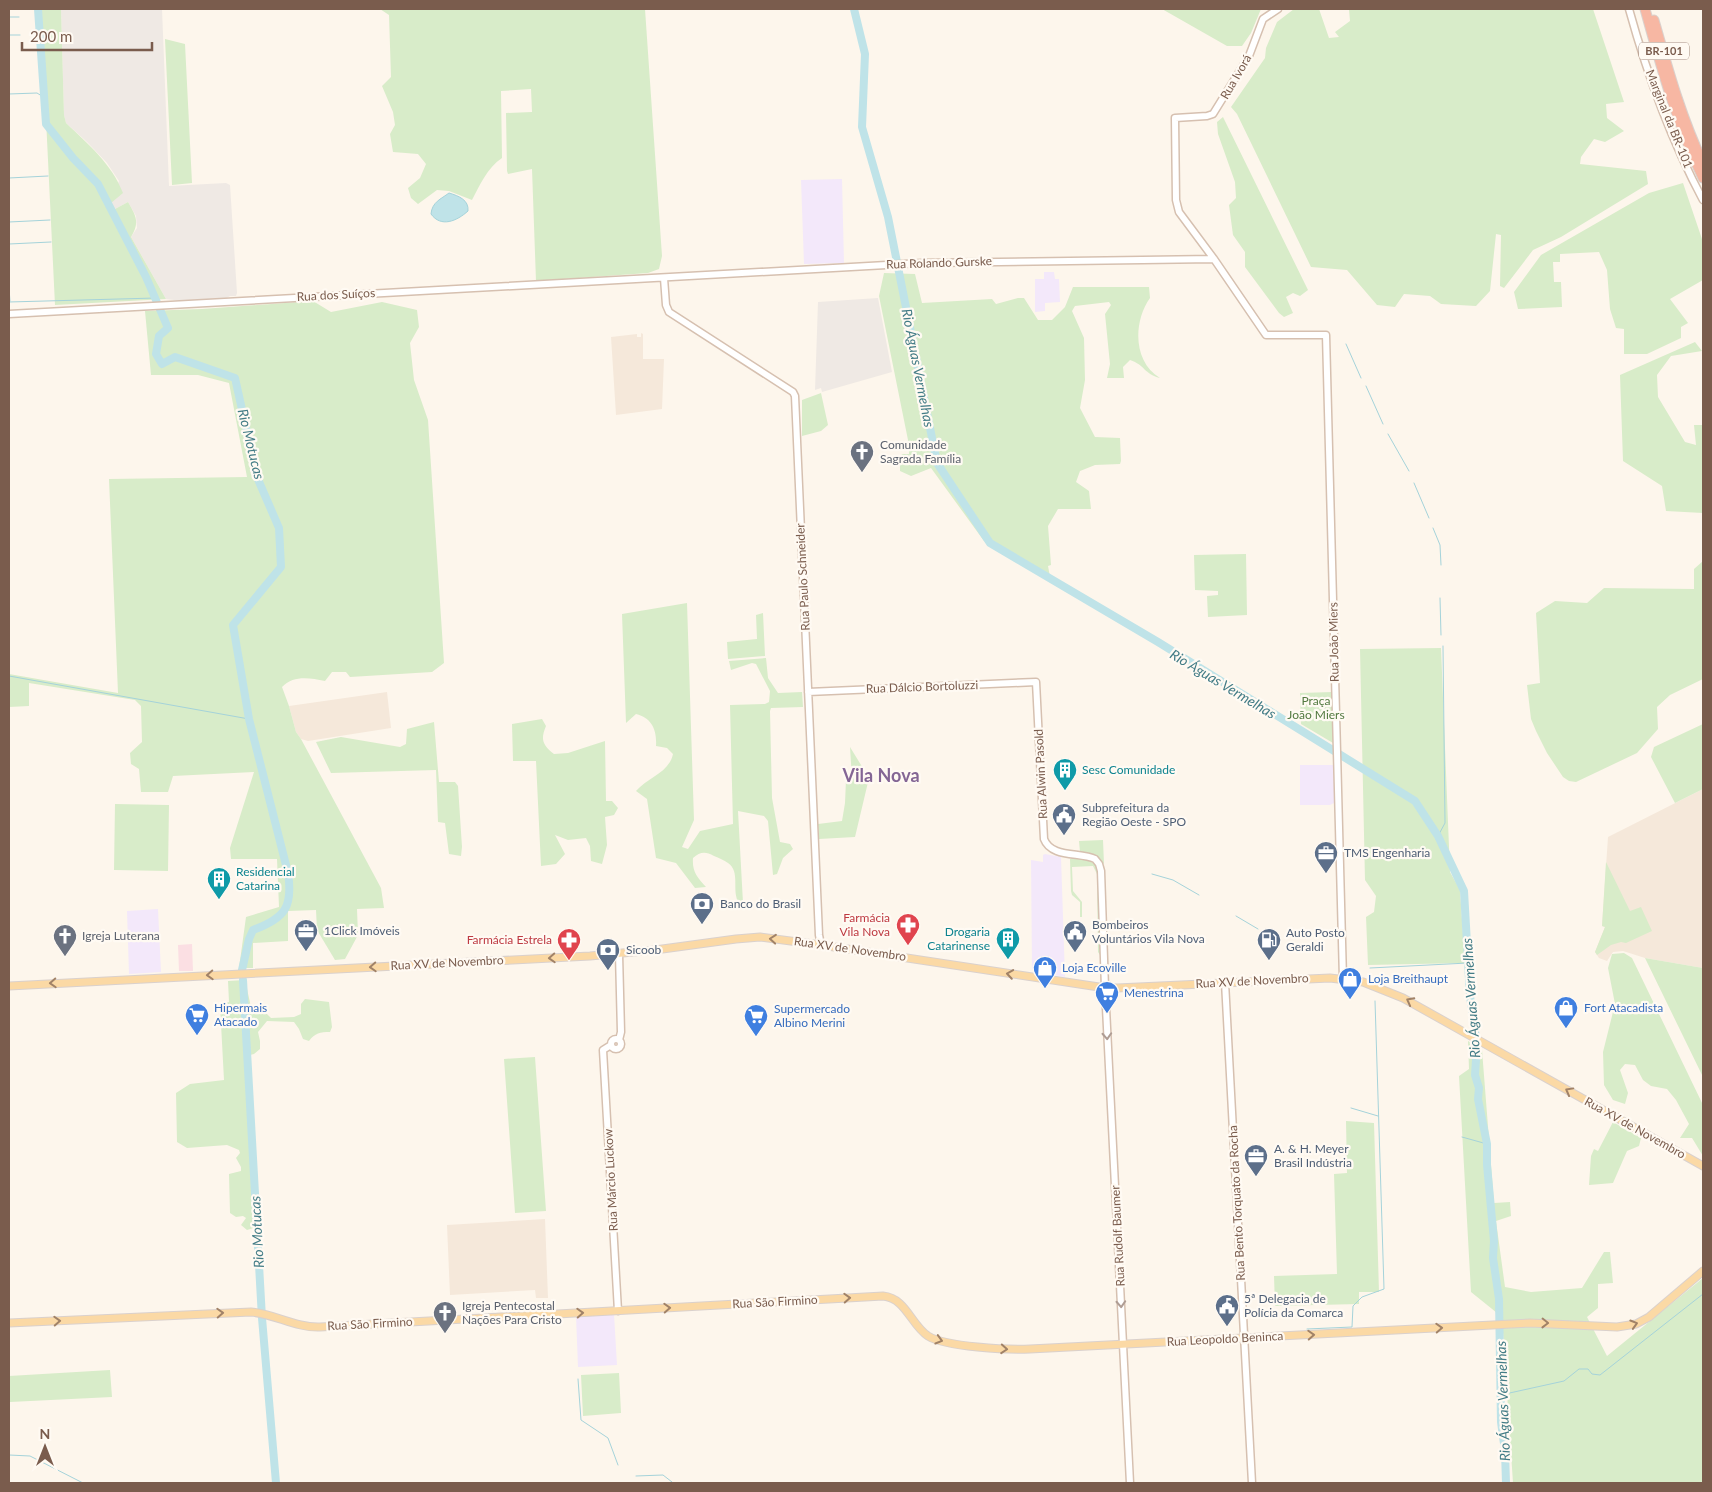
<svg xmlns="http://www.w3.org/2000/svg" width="1712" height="1492" font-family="Lato,sans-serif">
<rect width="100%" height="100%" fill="#fdf6ec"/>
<path fill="#f5e8da" d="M641,333L643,334V359H664L662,409L616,415L611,337L637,334V337H641Z
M387,692L391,728L308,741L301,739L296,732L289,706Z
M1703,789V968L1645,958L1623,951L1613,952L1607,961L1599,958L1595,952L1605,927L1602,926L1608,837Z
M545,1219L548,1298H536L535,1290L450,1295L447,1225Z"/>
<path fill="#efe9e4" d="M61,9H162L169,186L226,183L230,185L237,293L236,296H230L225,299L182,301L166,299L131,237L137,228L136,216L128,202L115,209L111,203L119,181L107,163L87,142L66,123L64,115Z
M878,298L892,372L822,392L821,388L815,390L818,302Z"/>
<path fill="#f3e8fa" d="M842,179L844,263L804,264L801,180Z
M1044,272H1054L1055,279H1059L1060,302L1045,303V311L1035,312V279H1044Z
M1300,765H1334V803L1330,805H1300Z
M1045,854L1061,857L1065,977L1034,971L1032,969L1031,860L1043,862V855Z
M158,909L161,972L129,974L127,911Z
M614,1314L617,1365L578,1367L576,1316Z"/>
<path fill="#fbdfe3" d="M192,944L193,971H179L178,945Z"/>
<path fill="#d8ecc9" d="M35,9H61L64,115L66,123C88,144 112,164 123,193L111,203L115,209L128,202C136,216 140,222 131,237L166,299L55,305L45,98Z
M380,9H645L662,256L659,269L648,273L536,281L532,169L508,174L507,171L506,113L532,112L531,89L501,91L502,158C487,168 480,185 472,200L449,191L437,190L418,204L411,198L408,188L420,178L426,164L418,154L393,152L390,134L395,125L393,112L382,86L391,77L389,15Z
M1162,9H1261L1251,33L1242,46H1227Z
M1294,9H1319L1329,38L1339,37L1335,32L1350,21L1349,9H1593L1624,102L1606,104L1607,118L1624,131L1605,142L1594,139L1581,157L1580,164L1646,171L1648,184L1561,237L1533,250L1504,288L1500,286L1501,235L1496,234L1490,291L1476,306L1441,304L1430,296L1404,294L1395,307L1377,305L1347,270L1311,267L1237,114L1231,107L1265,58L1266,48L1277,22Z
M165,39L185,44L192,183L172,185Z
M1223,117L1308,290L1300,296L1293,293L1286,297L1293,313L1284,317L1279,313L1245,267V252L1233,235L1229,205L1236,198L1235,182L1218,134L1217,122Z
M1683,183L1703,242V280L1670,299L1688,323L1681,327V338L1647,354H1624V329L1616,328L1610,309L1607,270L1599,252L1560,254V262H1553L1554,282H1561L1562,307L1518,309L1514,292L1541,255L1649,193Z
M884,273L915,274L922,303L992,299L996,304L1018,298H1024L1038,320H1052L1065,307L1073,287H1149L1150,298C1133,322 1133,362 1160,378C1144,374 1145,365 1130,360L1123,367L1124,378H1107L1110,364L1105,314L1111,305L1109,302L1075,306L1072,311L1084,338L1085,380L1080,408L1095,437L1120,438L1121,461L1120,464L1095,465L1080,471L1076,482L1089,491L1091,509H1058L1048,526L1051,565L1048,566L1051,582L984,541L931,468L911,476L900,471V462L902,454H909V445L879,296Z
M313,301L331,312L382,302L417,310L419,327L410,343L414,380L428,420L444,663L432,672L350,677L346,672H332L325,681C309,678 294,675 282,687L289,706L296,732L301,739L381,888L384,908L357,909L358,935L345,959L335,960L317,930L316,910L288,911V941L253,943V968H239L246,917L279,907L277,859H231L230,848L254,772L173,776L168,792H141L139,769L131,764L130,753L142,742L141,706L135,700L29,683V706L9,707V674L118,693L109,479L247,477L229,383L198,375H151L145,311L202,309Z
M1695,342L1702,351L1671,356L1657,375L1658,397L1685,442L1696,445L1694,425H1703V516V513L1666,511L1662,486L1623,461L1620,375Z
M821,393L828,425L821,431L802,436V400Z
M1246,554L1247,615L1208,617L1207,596L1218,595V591L1195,590L1194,555Z
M1703,561V679L1670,695L1657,707L1658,729L1637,753L1576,782L1569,781L1563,777L1547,753L1536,731L1531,719L1527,685L1540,683L1536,613L1555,601L1587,603L1604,588L1694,589V569Z
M687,603L694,820L682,847L688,849L700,831L733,824L730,705L765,704L769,702L770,691L756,664L752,663L731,670L729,661L766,658L768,678L778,693L802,692L803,707L771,708L770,711L772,798L780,842L790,844L793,849L783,858L777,874L773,875L768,821L764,816L738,811L743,903H739C731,891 741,872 728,863C724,860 719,858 714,856C705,851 700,852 693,858C692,872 697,877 706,887L695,888L676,863L656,858L647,799L636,791C648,777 669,773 673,754L667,748L656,746C657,730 652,718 636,714L626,723L622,614Z
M763,613L765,656L728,659L727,642L757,639L756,615Z
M1441,648L1450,872L1460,890L1465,963L1368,965L1366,917L1374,912L1376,896L1365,880L1360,649Z
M1332,692L1333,743L1301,724L1300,693Z
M542,719L546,726C540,740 543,745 554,754L568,753L605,741L606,801H612L618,808L614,815L605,817L607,845L602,864L591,861L590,846L586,838L568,840L555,835L565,854L556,864L541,866L536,761H513L512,724Z
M434,722L439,782H455L458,786L462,847L461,856L449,854L445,823L438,822L436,770L331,773L316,742L341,737L400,747L406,744L407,729Z
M1703,724V789L1675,803L1651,757L1654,747Z
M850,747L869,778L855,837L819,839L818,824L842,821L845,803L846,780L852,779Z
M115,804L169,805L168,871L114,870Z
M1103,840L1104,864L1097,857L1080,852L1079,841Z
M1072,858C1081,859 1093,859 1097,868L1100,955L1098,952L1097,874L1093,866L1072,867L1073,891L1082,902V917H1080V902L1072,895L1071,891L1070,859Z
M1606,862L1630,911L1641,907L1652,931L1626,943L1621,942L1611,945L1597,955L1595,952L1605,927L1602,926Z
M1624,953L1632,958L1703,1105V1156L1692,1138H1680L1689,1124L1676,1100L1667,1089L1651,1086L1643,1080L1635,1065L1625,1064L1620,1070L1628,1093L1625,1104L1613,1100L1604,1085L1603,1052L1615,1004L1608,968L1612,954Z
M1645,958L1703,968V1077Z
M245,980L251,1007L256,1010L262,1009L271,1018L294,1017L301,1014V1004L305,999L329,1002L332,1027L330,1032C320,1032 315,1033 309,1041L303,1039L299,1029L294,1022L267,1021L258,1032L260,1041V1049L254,1054L250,1055L260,1226L247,1230L241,1225L246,1218L243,1216L236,1217L230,1213L229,1174L241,1171V1167L236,1158L240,1153L239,1150L227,1145L187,1148L177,1142L176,1093L190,1084L224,1080L220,1005L229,1002L228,981Z
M1468,1041L1482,1050L1494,1203L1510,1202L1511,1216L1496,1221L1505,1287L1531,1292L1582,1288L1604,1252H1610L1613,1283L1598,1284V1308L1587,1317L1607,1356L1703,1278V1483H1513L1502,1317L1471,1292L1459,1076L1469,1069Z
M535,1057L546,1211L515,1213L504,1059Z
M1346,1121L1374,1123L1379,1292H1359V1304L1275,1306L1274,1276L1337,1274L1334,1174L1347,1173Z
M1613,1122L1641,1138L1639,1146L1627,1151L1613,1183L1589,1185L1591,1156L1594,1149L1598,1151Z
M110,1370L112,1397L10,1402L9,1376Z
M619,1373L621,1413L583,1416L581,1375Z"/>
<path fill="#bfe3e8" stroke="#a5d3da" d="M449,193C459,196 469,200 468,211C457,221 441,228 431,214C432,202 441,199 449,193Z"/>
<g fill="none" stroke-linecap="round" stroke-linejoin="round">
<path stroke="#a5d3da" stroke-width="1" d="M9,17H19
M9,35H20
M9,94L37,93L45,98
M9,178L48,176
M9,222L50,220
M9,244L51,242
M9,289L10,301
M9,302L156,298
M1346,344L1361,378
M1366,386L1383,424
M1388,434L1409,471
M1414,483L1429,518
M1433,528L1440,545L1441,565
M1440,598L1441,635
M9,676L249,719
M1438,836L1445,823L1443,646
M1152,874L1173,880L1199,895
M1236,916L1258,929
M1370,968L1468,963
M1351,1108L1378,1116
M1462,1137L1487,1144
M1307,1329L1352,1327L1353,1306L1362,1297L1384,1289L1375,1001
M578,1379L581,1420L608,1438L618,1465
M1501,1397L1505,1394L1564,1381L1579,1369H1588L1592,1374L1600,1375L1703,1294
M9,1455L30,1456L83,1483
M636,1476L663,1475L672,1482"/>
<path stroke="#bfe3e8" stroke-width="8" d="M38,9L46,124L73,158L98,184L146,277L168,328L159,336L156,354L162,364L175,357L235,378L257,477L279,528L281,567L233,625L249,719L288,873C293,906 286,918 253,930L249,939L242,970
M854,9L865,54L862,127L888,217L937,463L990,543L1158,642L1415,801L1438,836L1464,891L1470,996L1477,1045L1475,1075L1479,1088L1478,1099L1487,1144V1165L1494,1241L1493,1258L1499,1299L1501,1422L1505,1451L1506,1483
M243,980L262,1318L276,1483"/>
<g stroke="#d6c0b0" stroke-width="9">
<path id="secondary" d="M1278,9L1263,19L1249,56L1213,114L1207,116L1175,118L1176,200L1179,212L1214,259L1266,335H1326L1343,979
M1629,9C1647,74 1671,140 1703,200
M664,278L666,305L669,312L793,392L795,396L819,935L821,945
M9,314L922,263L1214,259
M808,692L1036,682L1044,839C1051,858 1080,852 1095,859L1099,864L1101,871L1105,988L1130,1483
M619,954L621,1032L619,1040
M1225,982L1252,1483
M611 1044a5 5 0 1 1 10 0a5 5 0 1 1-10 0Z
M611,1045L603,1050L618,1311"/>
</g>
<g stroke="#dad1cd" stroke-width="9">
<path id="primary" d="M9,986L590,956L655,950L736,939L760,937L821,945L1099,987L1117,988L1330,978L1363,982L1403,998L1703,1166
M9,1323L251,1312C275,1314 296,1328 320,1327L883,1296C906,1298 911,1325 928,1336C946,1347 1008,1350 1030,1349L1530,1323L1617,1327L1636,1324L1649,1317L1703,1271"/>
</g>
<g stroke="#dad1cd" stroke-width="11">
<path id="highway" d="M1645,9C1661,67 1677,124 1703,178
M1654,20C1668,69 1681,117 1703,163"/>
</g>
<use href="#secondary" stroke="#fff" stroke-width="6"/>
<use href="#primary" stroke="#fbd9a5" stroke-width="7"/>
<use href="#highway" stroke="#f7b7a3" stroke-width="9"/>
</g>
<defs><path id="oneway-chevron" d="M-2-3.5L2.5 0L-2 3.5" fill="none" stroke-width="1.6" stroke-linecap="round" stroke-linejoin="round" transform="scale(1.25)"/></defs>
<g stroke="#a18267">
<use href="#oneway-chevron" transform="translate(773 939) rotate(-175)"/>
<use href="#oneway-chevron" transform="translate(552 958) rotate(177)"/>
<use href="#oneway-chevron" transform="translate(373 967) rotate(177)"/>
<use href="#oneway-chevron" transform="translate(1010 974) rotate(-171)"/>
<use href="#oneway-chevron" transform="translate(210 975) rotate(177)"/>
<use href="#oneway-chevron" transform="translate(53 983) rotate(177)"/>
<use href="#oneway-chevron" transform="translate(1410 1001) rotate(-152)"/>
<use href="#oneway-chevron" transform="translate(1569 1091) rotate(-151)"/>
<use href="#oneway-chevron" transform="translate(847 1298) rotate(-3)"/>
<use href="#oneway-chevron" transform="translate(667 1308) rotate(-3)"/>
<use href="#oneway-chevron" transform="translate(220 1313) rotate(-3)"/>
<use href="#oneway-chevron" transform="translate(580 1313) rotate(-3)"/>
<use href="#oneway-chevron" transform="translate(57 1321) rotate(-3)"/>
<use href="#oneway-chevron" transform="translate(1545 1323) rotate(1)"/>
<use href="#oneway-chevron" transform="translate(1634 1324) rotate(-17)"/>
<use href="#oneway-chevron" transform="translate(1439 1328) rotate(-3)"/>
<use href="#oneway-chevron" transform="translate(1311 1335) rotate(-3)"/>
<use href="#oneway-chevron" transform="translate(939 1340) rotate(16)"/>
<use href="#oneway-chevron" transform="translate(1004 1349) rotate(4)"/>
</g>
<g stroke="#af9d94">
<use href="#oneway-chevron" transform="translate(1107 1036) rotate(87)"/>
<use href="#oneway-chevron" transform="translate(1121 1304) rotate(87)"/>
</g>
<defs>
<g id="church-pin" transform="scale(1.25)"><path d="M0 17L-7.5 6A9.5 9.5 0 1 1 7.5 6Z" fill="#6b7280" stroke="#fffaf3"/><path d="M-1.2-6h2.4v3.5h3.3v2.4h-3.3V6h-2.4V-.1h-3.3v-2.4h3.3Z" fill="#fff"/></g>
<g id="building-pin" transform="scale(1.25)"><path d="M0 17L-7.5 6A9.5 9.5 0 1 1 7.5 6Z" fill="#0f9aa8" stroke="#fffaf3"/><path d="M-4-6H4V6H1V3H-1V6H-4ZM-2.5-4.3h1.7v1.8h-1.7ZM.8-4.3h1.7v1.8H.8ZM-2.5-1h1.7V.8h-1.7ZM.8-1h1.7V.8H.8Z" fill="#fff"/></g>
<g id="civic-pin" transform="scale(1.25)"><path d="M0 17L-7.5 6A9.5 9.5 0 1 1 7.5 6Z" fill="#5c6f8a" stroke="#fffaf3"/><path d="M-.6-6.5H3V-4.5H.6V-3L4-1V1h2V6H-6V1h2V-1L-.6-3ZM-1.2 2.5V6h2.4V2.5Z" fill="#fff"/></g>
<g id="office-pin" transform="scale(1.25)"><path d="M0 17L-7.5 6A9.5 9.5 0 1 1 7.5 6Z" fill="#5c6f8a" stroke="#fffaf3"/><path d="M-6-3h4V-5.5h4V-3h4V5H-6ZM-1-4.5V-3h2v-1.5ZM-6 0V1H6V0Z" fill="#fff"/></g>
<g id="bank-pin" transform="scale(1.25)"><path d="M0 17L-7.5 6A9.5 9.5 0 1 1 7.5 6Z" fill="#5c6f8a" stroke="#fffaf3"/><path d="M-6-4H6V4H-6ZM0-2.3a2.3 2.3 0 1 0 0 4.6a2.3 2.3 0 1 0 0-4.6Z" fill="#fff"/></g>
<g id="pharmacy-pin" transform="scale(1.25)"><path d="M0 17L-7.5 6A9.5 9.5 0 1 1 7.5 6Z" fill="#e0444e" stroke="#fffaf3"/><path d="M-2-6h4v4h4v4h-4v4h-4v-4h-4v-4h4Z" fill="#fff"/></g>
<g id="fuel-pin" transform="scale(1.25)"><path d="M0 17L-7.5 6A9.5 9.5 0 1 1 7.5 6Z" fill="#5c6f8a" stroke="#fffaf3"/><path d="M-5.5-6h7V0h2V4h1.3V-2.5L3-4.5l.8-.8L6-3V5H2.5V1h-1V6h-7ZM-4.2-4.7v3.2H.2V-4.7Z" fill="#fff"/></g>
<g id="shop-pin" transform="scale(1.25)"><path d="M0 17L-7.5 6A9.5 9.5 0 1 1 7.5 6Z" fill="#3f7fe0" stroke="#fffaf3"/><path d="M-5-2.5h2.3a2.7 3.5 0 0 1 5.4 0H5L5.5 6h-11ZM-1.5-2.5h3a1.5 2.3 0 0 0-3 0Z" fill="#fff"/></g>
<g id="supermarket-pin" transform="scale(1.25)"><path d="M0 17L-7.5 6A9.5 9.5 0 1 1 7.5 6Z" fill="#3f7fe0" stroke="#fffaf3"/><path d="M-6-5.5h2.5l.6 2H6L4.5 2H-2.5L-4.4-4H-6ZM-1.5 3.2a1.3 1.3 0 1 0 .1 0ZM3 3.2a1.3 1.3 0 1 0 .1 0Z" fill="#fff"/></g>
</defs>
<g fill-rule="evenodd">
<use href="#church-pin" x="862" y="452"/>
<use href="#building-pin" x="1065" y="770"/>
<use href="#civic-pin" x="1064" y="815"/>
<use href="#office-pin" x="1326" y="853"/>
<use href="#building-pin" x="219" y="879"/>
<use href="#bank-pin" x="702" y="904"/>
<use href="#pharmacy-pin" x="908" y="925"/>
<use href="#office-pin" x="306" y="931"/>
<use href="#civic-pin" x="1075" y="932"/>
<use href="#church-pin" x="65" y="936"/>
<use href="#building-pin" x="1008" y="939"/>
<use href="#pharmacy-pin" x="569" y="940"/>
<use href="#fuel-pin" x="1269" y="940"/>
<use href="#bank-pin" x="608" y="950"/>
<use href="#shop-pin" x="1045" y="968"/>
<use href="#shop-pin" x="1350" y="979"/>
<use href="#supermarket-pin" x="1107" y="993"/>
<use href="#shop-pin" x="1566" y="1008"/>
<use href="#supermarket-pin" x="197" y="1015"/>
<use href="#supermarket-pin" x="756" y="1016"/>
<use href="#office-pin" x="1256" y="1156"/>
<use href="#civic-pin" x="1227" y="1306"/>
<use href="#church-pin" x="445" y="1313"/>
</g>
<g text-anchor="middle" stroke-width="4.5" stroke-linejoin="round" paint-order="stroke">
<rect fill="#fffaf3" stroke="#a28b7f" stroke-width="1" x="1639" y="42.5" width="50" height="17" rx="4"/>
<g font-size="11" font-weight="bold" fill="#7a5c4d">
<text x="1664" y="55">BR-101</text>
</g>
<g font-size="12" fill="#7a5c4d" stroke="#fffaf3">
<text transform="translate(1236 77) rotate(-60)" y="4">Rua Ivorá</text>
<text transform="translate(1669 119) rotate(68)" y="4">Marginal da BR-101</text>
<text transform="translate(939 263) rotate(-2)" y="4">Rua Rolando Gurske</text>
<text transform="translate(336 295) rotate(-3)" y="4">Rua dos Suíços</text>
<text transform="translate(803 577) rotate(-93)" y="4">Rua Paulo Schneider</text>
<text transform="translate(1334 642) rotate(-91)" y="4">Rua João Miers</text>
<text transform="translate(922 687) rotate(-2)" y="4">Rua Dálcio Bortoluzzi</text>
<text transform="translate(1041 774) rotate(-93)" y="4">Rua Alwin Pasold</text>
<text transform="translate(850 949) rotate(8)" y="4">Rua XV de Novembro</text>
<text transform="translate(447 963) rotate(-3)" y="4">Rua XV de Novembro</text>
<text transform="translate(1252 981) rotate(-3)" y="4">Rua XV de Novembro</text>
<text transform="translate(1635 1128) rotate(29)" y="4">Rua XV de Novembro</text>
<text transform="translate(611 1180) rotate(-93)" y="4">Rua Márcio Luckow</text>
<text transform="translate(1237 1203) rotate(-93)" y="4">Rua Bento Torquato da Rocha</text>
<text transform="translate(1118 1236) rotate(-93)" y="4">Rua Rudolf Baumer</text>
<text transform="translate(775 1302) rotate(-3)" y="4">Rua São Firmino</text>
<text transform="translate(370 1324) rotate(-3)" y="4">Rua São Firmino</text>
<text transform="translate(1225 1339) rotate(-3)" y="4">Rua Leopoldo Beninca</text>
</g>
<g font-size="12" fill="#5b616d" stroke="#fffaf3" text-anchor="start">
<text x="880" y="449">Comunidade<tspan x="880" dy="14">Sagrada Família</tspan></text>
<text x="82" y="940">Igreja Luterana</text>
<text x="462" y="1310">Igreja Pentecostal<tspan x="462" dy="14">Nações Para Cristo</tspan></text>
</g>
<g font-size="12" fill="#537a41" stroke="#fffaf3">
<text x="1316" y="705">Praça<tspan x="1316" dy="14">João Miers</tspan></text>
</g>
<g font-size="12" fill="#0d838f" stroke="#fffaf3" text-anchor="start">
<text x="1082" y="774">Sesc Comunidade</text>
<text x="236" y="876">Residencial<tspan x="236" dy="14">Catarina</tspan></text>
<text x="990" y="936" text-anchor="end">Drogaria<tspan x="990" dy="14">Catarinense</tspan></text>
</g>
<g font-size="12" fill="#4e5e75" stroke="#fffaf3" text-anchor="start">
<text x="1082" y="812">Subprefeitura da<tspan x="1082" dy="14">Região Oeste - SPO</tspan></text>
<text x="1344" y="857">TMS Engenharia</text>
<text x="720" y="908">Banco do Brasil</text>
<text x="1092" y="929">Bombeiros<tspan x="1092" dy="14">Voluntários Vila Nova</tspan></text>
<text x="324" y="935">1Click Imóveis</text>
<text x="1286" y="937">Auto Posto<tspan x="1286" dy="14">Geraldi</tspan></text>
<text x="626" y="954">Sicoob</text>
<text x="1274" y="1153">A. &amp; H. Meyer<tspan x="1274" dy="14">Brasil Indústria</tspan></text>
<text x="1244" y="1303">5ª Delegacia de<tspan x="1244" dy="14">Polícia da Comarca</tspan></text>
</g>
<g font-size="12" fill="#be3a42" stroke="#fffaf3" text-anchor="end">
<text x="890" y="922">Farmácia<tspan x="890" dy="14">Vila Nova</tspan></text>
<text x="552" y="944">Farmácia Estrela</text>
</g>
<g font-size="12" fill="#366cbe" stroke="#fffaf3" text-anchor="start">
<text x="1062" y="972">Loja Ecoville</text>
<text x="1368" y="983">Loja Breithaupt</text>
<text x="1124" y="997">Menestrina</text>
<text x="214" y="1012">Hipermais<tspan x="214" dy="14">Atacado</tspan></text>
<text x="1584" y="1012">Fort Atacadista</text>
<text x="774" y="1013">Supermercado<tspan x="774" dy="14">Albino Merini</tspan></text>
</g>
<g font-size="14" font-style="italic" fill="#437c86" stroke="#fffaf3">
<text transform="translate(918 368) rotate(79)" y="5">Rio Águas Vermelhas</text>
<text transform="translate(251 444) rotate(76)" y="5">Rio Motucas</text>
<text transform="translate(1223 684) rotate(31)" y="5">Rio Águas Vermelhas</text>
<text transform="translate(1471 998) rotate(-94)" y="5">Rio Águas Vermelhas</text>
<text transform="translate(257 1232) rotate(-93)" y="5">Rio Motucas</text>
<text transform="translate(1503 1401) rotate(-92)" y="5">Rio Águas Vermelhas</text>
</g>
<g font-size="18" font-weight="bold" fill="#846695" stroke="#fffaf3">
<text x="881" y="782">Vila Nova</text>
</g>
</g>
<rect width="1712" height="1492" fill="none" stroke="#7a5c4d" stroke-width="20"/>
<g transform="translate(45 1447)" stroke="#fffaf3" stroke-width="4" paint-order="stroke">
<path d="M0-4L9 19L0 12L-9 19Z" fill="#7a5c4d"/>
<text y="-8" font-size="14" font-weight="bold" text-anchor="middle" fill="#7a5c4d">N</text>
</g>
<path d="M22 42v8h130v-8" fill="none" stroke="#7a5c4d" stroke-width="2.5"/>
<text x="30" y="42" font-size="15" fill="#7a5c4d" stroke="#fffaf3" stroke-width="4" paint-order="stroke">200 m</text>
</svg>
